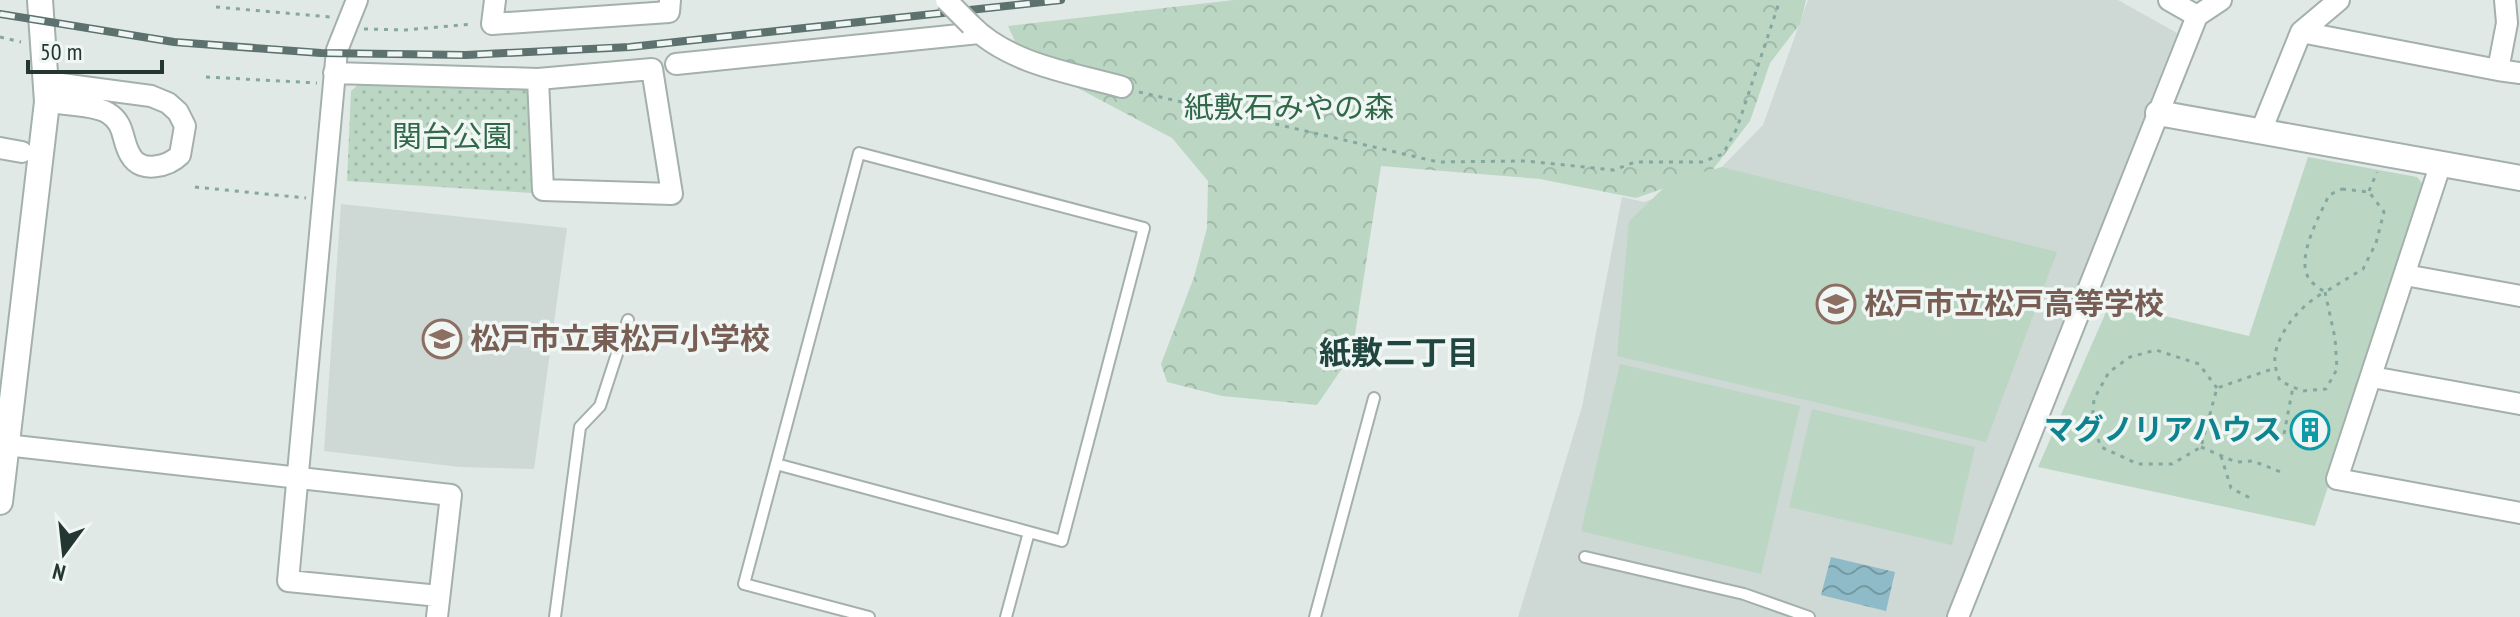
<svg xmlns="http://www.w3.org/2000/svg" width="2520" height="617" font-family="'PT Sans Narrow','Noto Sans JP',sans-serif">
<defs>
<pattern id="forest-crowns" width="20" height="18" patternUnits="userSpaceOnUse" patternTransform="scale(2)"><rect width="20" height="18" fill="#bbd7c4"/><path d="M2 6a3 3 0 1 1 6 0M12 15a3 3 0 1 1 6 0" fill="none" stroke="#a0b9a9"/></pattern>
<pattern id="park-dots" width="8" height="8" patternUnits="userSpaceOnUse" patternTransform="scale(2)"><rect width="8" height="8" fill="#bbd7c4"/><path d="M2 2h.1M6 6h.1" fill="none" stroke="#a0b9a9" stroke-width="1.8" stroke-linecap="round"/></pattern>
<pattern id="water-waves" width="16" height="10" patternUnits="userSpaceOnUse" patternTransform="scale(2)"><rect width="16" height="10" fill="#8ebbc7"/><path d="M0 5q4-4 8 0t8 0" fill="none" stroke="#7499a2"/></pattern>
</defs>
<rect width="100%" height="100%" fill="#e0e9e5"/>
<path fill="#ced8d4" d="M1808,0H2118L2177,33L1947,617H1518L1582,407L1622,197L1644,202L1711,178L1763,125Z
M341,204L567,228L534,469L460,467L324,451Z"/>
<path fill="url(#forest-crowns)" d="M1234,0H1806L1800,24L1770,63L1750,121L1711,172L1636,198L1540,179L1381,166L1352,354L1317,405L1222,396L1167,382L1161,364L1194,277L1207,228L1208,181L1172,138L1074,86L1026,65L1008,26Z"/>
<path fill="url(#park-dots)" d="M359,84L523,86L530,92L532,193L347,181L351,91Z"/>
<path fill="#bbd7c4" d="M2308,157L2417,177L2426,188L2315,526L2038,467L2110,303L2249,336Z
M1722,167L2057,252L1986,442L1617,356L1629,221L1672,180Z
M1620,364L1800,406L1761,574L1581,531Z
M1812,409L1975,447L1952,545L1789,507Z"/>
<path fill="url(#water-waves)" d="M1831,557L1895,572L1886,611L1821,595Z"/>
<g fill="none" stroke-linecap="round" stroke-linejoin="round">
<g stroke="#a4b0ac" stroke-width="14">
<path id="service" d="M776,464L859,153L1144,228L1062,541L1029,532
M1585,557L1744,594L1809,617
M555,617L580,427L600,406L628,320
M869,617L744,584L776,464L1029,532L1006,617
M1315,617L1374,398"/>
</g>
<g stroke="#a4b0ac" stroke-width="24">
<path id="minor" d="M357,0L337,50L288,581L439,596
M495,0L492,24L669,12L670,0
M2169,0L2197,16
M2505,0L2507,23L2498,70L2520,73
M971,25C1009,64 1072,73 1122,87
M2301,32L2339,0
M676,64L979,33
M334,73L538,79L652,69L672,194L543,190L538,79
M46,82L151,96L168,103L178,112L185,126L180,155C169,166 141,174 131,156C121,141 126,124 108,113C93,104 65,105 47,102
M2261,131L2301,32L2498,70
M0,148L22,152
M2441,163L2337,479L2520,513
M2405,275L2520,296
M2372,377L2520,404
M6,445L451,495L437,617
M1958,617L2197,16L2221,0"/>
</g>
<g stroke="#a4b0ac" stroke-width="28">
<path id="tertiary" d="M2158,113L2520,178
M0,502L47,102L40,0"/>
</g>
<path stroke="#84a89f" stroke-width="3" stroke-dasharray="4 6" stroke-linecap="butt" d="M216,7L330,17
M364,29L405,30L473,24
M0,37L21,42
M206,77L317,83
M1139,92L1438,162L1525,161L1614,170L1635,162H1702L1723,154L1737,128L1780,0
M195,187L306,198
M2342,189L2369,192L2384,212L2376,243L2363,269L2325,292C2320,289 2313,284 2310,280C2294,260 2320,215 2329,195Z
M2369,191L2377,172
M2325,292L2335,338L2337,369L2326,389L2302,391L2280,381C2277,373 2274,366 2275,356C2278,331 2303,303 2325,292Z
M2217,388L2199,364L2156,350L2130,357L2109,372L2094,399L2092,423L2101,447L2138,464H2172L2201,447L2217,388L2275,368
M2284,434L2293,387
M2201,447L2236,462L2253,461L2281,472
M2221,456L2231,488L2250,498"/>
<use href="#service" stroke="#fff" stroke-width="10"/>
<use href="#minor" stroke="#fff" stroke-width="20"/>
<use href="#tertiary" stroke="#fff" stroke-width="24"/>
<g stroke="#5d726e" stroke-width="8">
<path id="rail" d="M0,14L174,42L321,53L466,55L630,47L1061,0"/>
</g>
<use href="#rail" stroke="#eff6f3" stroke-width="5" stroke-dasharray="15" stroke-linecap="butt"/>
<g stroke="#a4b0ac" stroke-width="24" stroke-linecap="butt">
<path id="minor-bridge" d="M946,0L971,25"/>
</g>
<use href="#minor-bridge" stroke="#fff" stroke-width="20"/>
</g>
<defs>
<g id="school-ring" transform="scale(2)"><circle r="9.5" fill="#eff6f3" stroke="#8d6e63" stroke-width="1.5"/><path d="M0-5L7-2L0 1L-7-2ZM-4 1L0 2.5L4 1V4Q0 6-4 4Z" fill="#8d6e63"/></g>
<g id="building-ring" transform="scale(2)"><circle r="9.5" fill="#eff6f3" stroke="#0f9aa8" stroke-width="1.5"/><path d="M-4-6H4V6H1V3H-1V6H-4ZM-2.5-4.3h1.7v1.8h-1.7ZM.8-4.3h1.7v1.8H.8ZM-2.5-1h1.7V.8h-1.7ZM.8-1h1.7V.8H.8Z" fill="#0f9aa8"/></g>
</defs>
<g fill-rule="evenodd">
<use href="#school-ring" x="1836" y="304"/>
<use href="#school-ring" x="442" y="339"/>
<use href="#building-ring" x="2310" y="430"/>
</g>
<g text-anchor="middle" stroke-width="7" stroke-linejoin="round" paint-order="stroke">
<g font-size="30" fill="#32684a" stroke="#eff6f3">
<text x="1289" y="118">紙敷石みやの森</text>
<text x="452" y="147">関台公園</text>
</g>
<g font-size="30" font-weight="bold" fill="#785e54" stroke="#eff6f3" text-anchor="start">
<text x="1864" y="314">松戸市立松戸高等学校</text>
<text x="470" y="349">松戸市立東松戸小学校</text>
</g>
<g font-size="30" font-weight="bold" fill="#0d838f" stroke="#eff6f3" text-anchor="end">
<text x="2282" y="440">マグノリアハウス</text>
</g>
<g font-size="32" font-weight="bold" fill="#21463f" stroke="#eff6f3">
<text x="1399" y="364">紙敷二丁目</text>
</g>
</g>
<g transform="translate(64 553) rotate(195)" stroke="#eff6f3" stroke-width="6" paint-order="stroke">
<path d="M0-6L14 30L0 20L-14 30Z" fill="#233632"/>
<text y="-12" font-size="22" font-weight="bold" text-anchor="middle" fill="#233632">N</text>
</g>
<path d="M28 60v12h134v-12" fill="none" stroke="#233632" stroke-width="4"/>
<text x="40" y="60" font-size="24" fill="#233632" stroke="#eff6f3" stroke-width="6" paint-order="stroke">50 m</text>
</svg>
